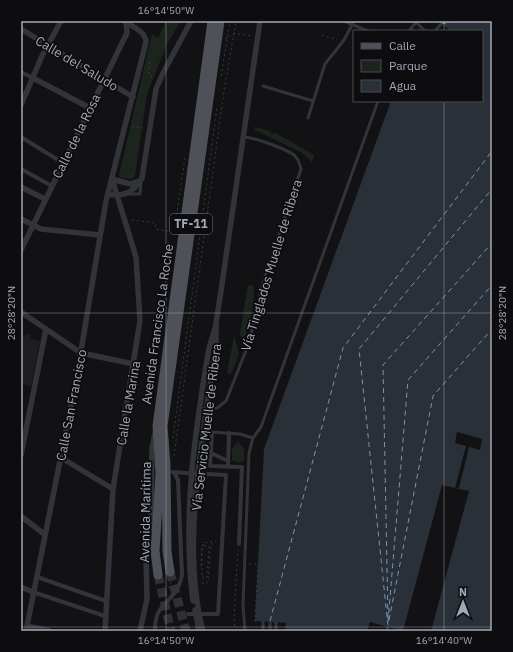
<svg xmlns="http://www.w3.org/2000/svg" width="513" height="652" font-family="'IBM Plex Sans',sans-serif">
<rect width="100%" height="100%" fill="#121214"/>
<path fill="#1e1e21" d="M22,330L24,331L22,334L25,336L27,333L31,336L30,339L40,341L31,387L21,383V334Z"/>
<path fill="#1c241e" d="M166,21H181L167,44L147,94L135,176L132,179L121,178L119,175L152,34L158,38Z
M258,128L271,131V133L273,134L274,132L314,155L312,162L302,153L253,129Z
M248,285L254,286C254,307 250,323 243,342L240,333Z
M234,336L239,354L231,374L227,373Z
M238,441L244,449V460L238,463L232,460V449Z"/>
<path fill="#293038" d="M438,21H492V631H431L469,491L442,485L403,631L370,622L367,631H285L286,623L255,621L264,449L391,101H482V31H451Z"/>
<path fill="#121214" d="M457,432L482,439L480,450L469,447L459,488H455L466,446L455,443Z"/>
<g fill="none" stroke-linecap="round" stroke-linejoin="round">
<path stroke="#7a94b1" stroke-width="1" stroke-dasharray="5 4" stroke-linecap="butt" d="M441,24L454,21
M388,618L383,365L492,243
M389,620L433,396L492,329
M270,621L343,348L492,151
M388,622L408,380L492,285
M388,626L359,349L492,189"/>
<path stroke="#2f3034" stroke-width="9" stroke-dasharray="9 4.5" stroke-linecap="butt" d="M170,572L186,631
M158,575L171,631"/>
<path stroke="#393b40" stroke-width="1" stroke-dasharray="2 3" stroke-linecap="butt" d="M322,35L337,40
M225,38H228L234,33L252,36
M150,62L149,76L154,77
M221,76L230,21
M132,126L143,128
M132,220L155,223L156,229L174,232L185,158
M173,438L217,107
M174,456L224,91L236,21
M249,564H258L255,621H258
M201,566L202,546L204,543L216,541
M202,575V549L203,546L207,545L209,547L207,576L205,579L202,577
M202,583L206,584L208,581L211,544H214
M163,597L172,581
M235,631L234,618L238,550"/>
<path stroke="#333439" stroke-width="3" d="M344,21L368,31
M415,21L425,31
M409,31L417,21
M435,31L441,24
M263,86L313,101
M308,118L325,64L344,40L354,21
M127,194H140L141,181
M200,409L217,408L226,401L249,343L262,286L301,169C300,164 298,159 294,155C284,148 256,138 244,137
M196,431L240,434L253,438
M245,631L243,605L249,453L253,438L261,427L378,101
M263,631V621
M270,631V622
M276,631V622
M387,631L388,626"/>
<path stroke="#333439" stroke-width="4" d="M21,72L33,78
M21,137L63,163
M21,169L52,186
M212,433L210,466L242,467L239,544
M211,453L228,461
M228,467L229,433
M173,472L185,473
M207,474L226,475L218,614H210
M37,577L106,601
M33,592L105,616
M155,631C155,603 168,607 178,587C180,584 181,579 182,575L178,480L174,472"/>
<path stroke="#333439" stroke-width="5.5" d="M21,29L133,97
M33,78L90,108
M21,105L42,56L61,21
M112,179L130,184L140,181
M21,187L45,199
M108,194C124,197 133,193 142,178L156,89L163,73L191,21
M21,219L41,229L100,235
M21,250L127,33L126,22
M21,312L81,353L134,364
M21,455L46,329
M60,457L113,489
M21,516L44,534
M21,587L33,592
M193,601C182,517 195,431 209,348L215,328
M195,610L199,631
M27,626L50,631
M26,631L76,381L106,201L146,42C146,32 132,26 124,21
M105,631L113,489L140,321L136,257L112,179
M140,631L147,599L146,553L151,514L152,448L155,434
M203,631C180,543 204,433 216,345V323L221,291L260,21"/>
<path stroke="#4f5158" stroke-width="9" d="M170,572L167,551L166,464L163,426L220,21
M158,575L155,551L160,473L157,426L212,21"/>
<path stroke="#333439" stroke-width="4" d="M185,473L207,474
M188,614H210"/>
</g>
<path fill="none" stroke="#a4a8b5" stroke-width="1" stroke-opacity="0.45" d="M166,21V631M444,21V31M444,101V631M21,313H492M21,627H492"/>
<g text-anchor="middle" stroke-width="3.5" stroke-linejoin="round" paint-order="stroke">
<rect fill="#0d0d0f" stroke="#777a83" stroke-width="1" x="170" y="214" width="42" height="20" rx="3"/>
<g font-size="12" font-weight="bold" fill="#a4a8b5">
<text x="191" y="228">TF-11</text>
</g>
<g font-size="13" fill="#a4a8b5" stroke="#0d0d0f">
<text transform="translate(77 63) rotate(31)" y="5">Calle del Saludo</text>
<text transform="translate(76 136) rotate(-64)" y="5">Calle de la Rosa</text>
<text transform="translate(271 265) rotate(-73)" y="5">Vía Tinglados Muelle de Ribera</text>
<text transform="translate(157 324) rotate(-82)" y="5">Avenida Francisco La Roche</text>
<text transform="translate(128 403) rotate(-80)" y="5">Calle la Marina</text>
<text transform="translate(71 405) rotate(-79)" y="5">Calle San Francisco</text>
<text transform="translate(206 427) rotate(-83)" y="5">Vía Servicio Muelle de Ribera</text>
<text transform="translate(145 512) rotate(-89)" y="5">Avenida Marítima</text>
</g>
</g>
<rect width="513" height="652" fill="none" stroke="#0d0d0f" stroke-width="44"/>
<rect x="353" y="30" width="130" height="72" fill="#0d0d0f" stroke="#494b51"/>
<rect x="361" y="43" width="20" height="6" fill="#4f5158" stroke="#494b51"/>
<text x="389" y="50" font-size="12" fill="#a4a8b5">Calle</text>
<rect x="361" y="60" width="20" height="12" fill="#1c241e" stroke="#494b51"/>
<text x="389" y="70" font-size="12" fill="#a4a8b5">Parque</text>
<rect x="361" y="80" width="20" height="12" fill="#293038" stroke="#494b51"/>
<text x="389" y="90" font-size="12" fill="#a4a8b5">Agua</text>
<g transform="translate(463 602)" stroke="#0d0d0f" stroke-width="3" paint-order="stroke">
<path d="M0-3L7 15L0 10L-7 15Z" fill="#a4a8b5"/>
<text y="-6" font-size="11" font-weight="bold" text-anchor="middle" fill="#a4a8b5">N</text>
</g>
<rect x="22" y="22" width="469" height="608" fill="none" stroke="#a4a8b5" stroke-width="1.5"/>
<g font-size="10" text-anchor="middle" fill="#a4a8b5">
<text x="166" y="14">16°14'50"W</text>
<text transform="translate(11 313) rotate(-90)" y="4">28°28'20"N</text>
<text transform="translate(502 313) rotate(-90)" y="4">28°28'20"N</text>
<text x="166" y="644">16°14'50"W</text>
<text x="444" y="644">16°14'40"W</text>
</g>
</svg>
